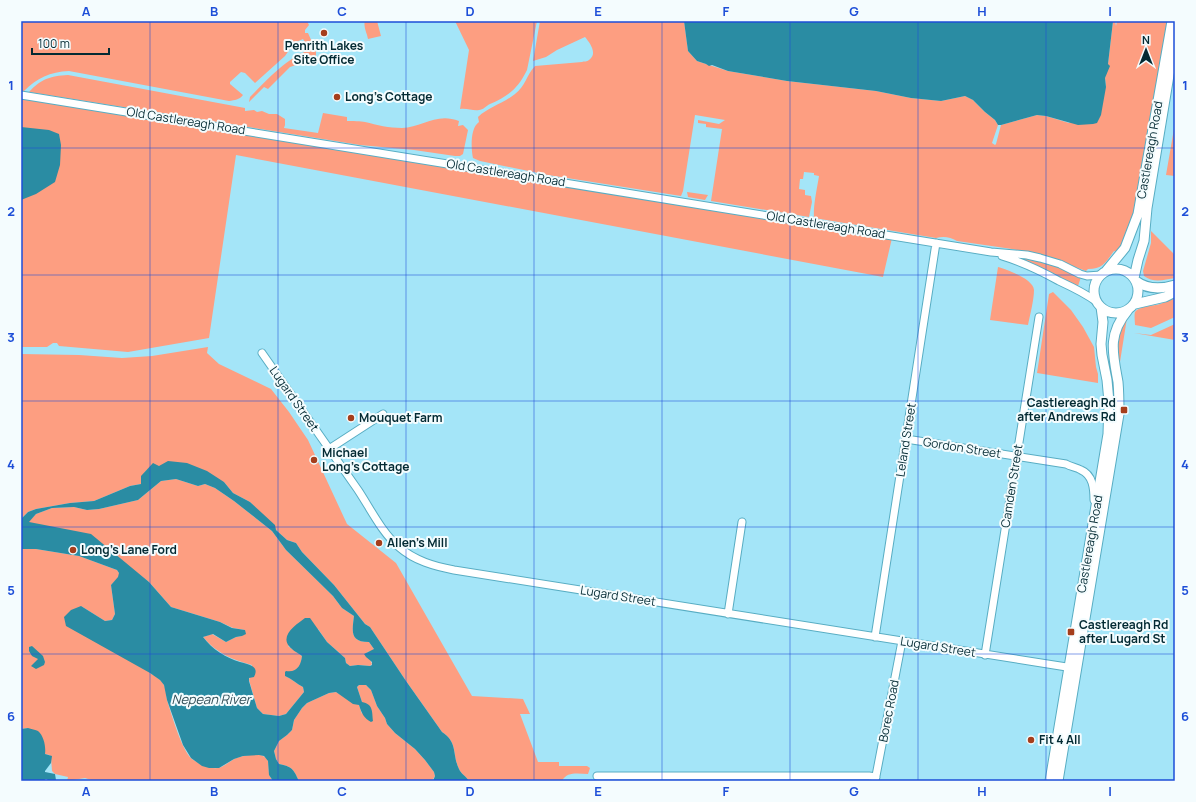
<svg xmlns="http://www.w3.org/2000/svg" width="1196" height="802" font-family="Manrope,sans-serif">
<rect width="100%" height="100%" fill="#a4e5f8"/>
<path fill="#fd9e81" d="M21,21H307L309,25L305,30V33H308L312,42L306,44L303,39L294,43L285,56L255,83L245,73L241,72L230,82V84L243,95C239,100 235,100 229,101L69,71C50,72 37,78 24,91H21Z
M365,21H377L381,36L368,39C367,33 363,27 365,21Z
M455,21H537L527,70C518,89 508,96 490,104C486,106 483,110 479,110C473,111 467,108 460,109L469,50Z
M540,21H684L688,51L697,61L706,64L728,71L787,81L876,91L911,98L941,101L965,96L973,100L985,112L995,120L998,125L992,143L995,145L996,144L1001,125L1037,115L1046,116L1069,123L1106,87L1105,78L1108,64L1113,21H1115L1116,26L1117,21H1167L1134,216L1124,241L1116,252L1114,251C1106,262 1103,269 1088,269L1086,271L1046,256L1012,249L957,241C950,237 944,236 936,238L814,218C813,205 817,189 819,176L814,175V173L804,172L803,179H800L799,189L805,190V195L811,196L812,202L809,217L711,201L722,129L706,127V124L698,123V120L719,124L725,120L695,115L683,191L681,196L548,175L480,161L473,158C471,149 470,128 479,122L478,117C489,107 504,103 515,94C525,87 527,74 535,66L582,62C584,61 587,62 589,60C598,54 590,43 585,37L557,50L546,57L533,61Z
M316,48V61L311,60L290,67L268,89L264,87L249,102L250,97C269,78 290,54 316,48Z
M68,75L245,108V111L254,110L257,112L262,111L269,114H277L285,119V125L284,128L318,133L323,113L347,117V121C352,121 361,121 365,122C377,125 389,128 402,128C422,127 437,112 459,121L458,126L463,125L468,130L463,154L460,156H455L414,150L360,145L29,92C41,79 50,76 68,75Z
M21,98L225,132L892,238L883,277L236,155L209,338L128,352L59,346L57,343H53L47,347H21Z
M1175,123V176L1166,175Z
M687,192L708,195L705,200L688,197Z
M1151,231L1175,255V278C1164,280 1153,283 1144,276L1143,271L1151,243Z
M1024,256L1045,261L1081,277L1078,286L1022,261Z
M998,267C1008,270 1033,279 1034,290C1034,300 1030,315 1028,325L990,320Z
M1053,292L1071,310L1083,327L1094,347L1096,367L1098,374V383L1037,373L1049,294Z
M1175,298V317L1151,328L1135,325C1135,322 1134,315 1135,312C1139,306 1154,306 1160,304C1165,302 1170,300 1175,298Z
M1127,318L1119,368L1117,358L1118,336Z
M1175,324V340L1134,333L1151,335Z
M208,347L207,353L219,364L271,389L289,412L308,440L347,524L396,563L472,696L523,699L530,714H520L538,762H559V766H587L590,768L588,774C579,774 567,771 562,781H469C466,776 461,774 459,769C452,755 458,742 442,732L406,681L370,627L365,624L334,585L302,552L296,543L287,540L276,530L250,502L233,493L224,482L159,466C145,467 145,471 141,484L130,486L94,501L70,503L36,509L28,512L21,519V354L79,355L122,358L152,356Z
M176,479L198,486L205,484L215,488L234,501L272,531L286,550L333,596L342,608L354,616C352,632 350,642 369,642L374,649L372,651L367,652L372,664L370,666L358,665L350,666L346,663L345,658L327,642L318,629L288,646L302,656C301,670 295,669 285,676C292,679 297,684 303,687L304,692L286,714L279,716L263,714L257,708L249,680L252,665C233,660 216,653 203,637L212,634L226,642L236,637L242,636L245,630L233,628L220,622L171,607L149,582L127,565L28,522L36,514L52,508L74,507L87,510L99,509L138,500L161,481Z
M21,549H36L79,556L117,570L119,573V577L111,585L115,614L112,620L105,621L81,606L150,673C155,676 161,679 164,685C166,689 166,695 167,700C171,713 182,751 192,759C199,764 209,769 218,768C223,767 229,762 234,759C241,756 260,751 266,758C270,762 268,768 269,773C269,776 271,778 273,781H94L85,778L67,781L68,777L55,774L52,771L51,758L50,755L44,754L28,728L21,729Z
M359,685H366L371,690L377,706L385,718L387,724L395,733L415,749L425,760L434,772L435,776L432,781H299C293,768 292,767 279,764L276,759L274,751L279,741L287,735L292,730L294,720L302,708L307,703L329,693L336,692L359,705L362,714V702L357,687Z"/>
<path fill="#2a8ca3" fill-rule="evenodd" d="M684,21H1113L1108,64L1110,66L1105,78L1106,87L1101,115L1097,123L1093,124L1078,125L1046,116L1037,115L1001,125H998L995,120L985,112L973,100L965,96L941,101L911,98L876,91L787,81L728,71L712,65L709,66L706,64L697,61L688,51Z
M21,127L49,130L59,134L61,145L60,165L55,182L36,194L21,200Z
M168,461L187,463L207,471L224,482L233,493L250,502L275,525L276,530L287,540L296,543L302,552L334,585L365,624L370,627L406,681L442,732C458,742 452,755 459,769C461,774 466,776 469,781H433L435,776L434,772L425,760L415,749L395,733L387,724L385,718L377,706L371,690L366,685H359L357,687L362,702C373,704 372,711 373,721L371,722C364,718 362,714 359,705L353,704L336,692L329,693L307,703L302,708L294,720L292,730L287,735L279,741L274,751L276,759L279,764C292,767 293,768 299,781H273L269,775L268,761L264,756L259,755L243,756L234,759L219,768H209L202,766L191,758L183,745L167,700L164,685L160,680L150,673L66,626L64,617L71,610L81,606L105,621L112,620L115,614L111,585L118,577L119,573L117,570L79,556L36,549H21V519L28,512L36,509L70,503L94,501L130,486L141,484V476L153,463L159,466ZM176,479L198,486L205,484L215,488L234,501L272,531L286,550L333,596L342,608L354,616C352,632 350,642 369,642L374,649L364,654L366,657L372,662V665L370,666L358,665L350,666L346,663L345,658L327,642L310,618H305C297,624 280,635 289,646C292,650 298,653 302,656C301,665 297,673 286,671L285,672V676C292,679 297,684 303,687L304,692L286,714L279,716L263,714L257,708L249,681V678L254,677C256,673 257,669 252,666C249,664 244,663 240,662C226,658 212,649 203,637L213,634L226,642L236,637L242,636L246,634L245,630L232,628L220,622L171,607L149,582L91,534L29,522L36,514L52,508L74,507L87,510L99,509L138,500L161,481Z
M32,646L43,656L45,662L44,665L36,669L31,666L38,659L32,656L29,651V647Z
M28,728C31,729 36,730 38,731C44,736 46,747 45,754L52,756L51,763L45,771V772L55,774L56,780L50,781L46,779L43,781H21V729Z"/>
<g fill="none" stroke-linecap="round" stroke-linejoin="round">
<g stroke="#58adc3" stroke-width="9">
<path id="minor" d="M21,95L991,252L1027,255L1040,258L1060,264L1080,274L1087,276L1101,275
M1002,256C1022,262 1041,271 1059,281C1072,287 1085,293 1097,302
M262,353C294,399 326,445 358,490C370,508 382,533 399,547C415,561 434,566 454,570L1073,668
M906,439L1066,464C1071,467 1076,467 1081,470C1093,475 1094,489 1094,500
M329,449L383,414
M728,614L742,522
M875,637L936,243
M985,655L1039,317
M597,776H869L876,777
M875,781L902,641"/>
</g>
<g stroke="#58adc3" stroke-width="11">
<path id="major" d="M1094 291a22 22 0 1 1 44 0a22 22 0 1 1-44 0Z
M1106,271L1125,248L1138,214L1172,21
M1134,278L1138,260L1144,241L1147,208L1175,39
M1136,281C1148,290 1162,289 1175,285
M1135,304L1165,297L1175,292
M1050,781L1108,434L1109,402L1107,380L1102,355L1101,344L1103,322L1101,307
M1058,781L1119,414C1119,403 1119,393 1118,382C1113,354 1107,335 1128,310"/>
</g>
<use href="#minor" stroke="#fff" stroke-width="7"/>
<use href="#major" stroke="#fff" stroke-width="9"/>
</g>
<path fill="none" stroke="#1d4ed8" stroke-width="1" stroke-opacity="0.55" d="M150,21V781M278,21V781M406,21V781M534,21V781M662,21V781M790,21V781M918,21V781M1046,21V781M21,148H1175M21,275H1175M21,401H1175M21,527H1175M21,654H1175"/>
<g fill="#a53e1c" stroke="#f4fcfe" stroke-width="1.5">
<circle cx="324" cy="33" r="4"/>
<circle cx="337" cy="97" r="4"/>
<rect x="1120" y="406" width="8" height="8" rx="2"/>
<circle cx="351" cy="418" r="4"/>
<circle cx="314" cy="460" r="4"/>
<circle cx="379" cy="543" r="4"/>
<circle cx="73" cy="550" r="4"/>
<rect x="1067" y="628" width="8" height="8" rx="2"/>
<circle cx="1031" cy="740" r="4"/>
</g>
<g text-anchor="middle" stroke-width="4" stroke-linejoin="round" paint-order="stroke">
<g font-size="12" font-weight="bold" fill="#032a33" stroke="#f4fcfe" text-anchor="start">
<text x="324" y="50" text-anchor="middle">Penrith Lakes<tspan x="324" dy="14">Site Office</tspan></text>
<text x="345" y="101">Long's Cottage</text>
<text x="1116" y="407" text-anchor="end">Castlereagh Rd<tspan x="1116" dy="14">after Andrews Rd</tspan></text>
<text x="359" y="422">Mouquet Farm</text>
<text x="322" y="457">Michael<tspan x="322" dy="14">Long's Cottage</tspan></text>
<text x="387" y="547">Allen's Mill</text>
<text x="81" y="554">Long's Lane Ford</text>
<text x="1079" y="629">Castlereagh Rd<tspan x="1079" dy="14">after Lugard St</tspan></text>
<text x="1039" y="744">Fit 4 All</text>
</g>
<g font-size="12" fill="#032a33" stroke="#f4fcfe">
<text transform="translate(186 121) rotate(9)" y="4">Old Castlereagh Road</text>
<text transform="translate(1150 150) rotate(-80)" y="4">Castlereagh Road</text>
<text transform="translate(506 173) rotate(9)" y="4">Old Castlereagh Road</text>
<text transform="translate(826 225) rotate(9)" y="4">Old Castlereagh Road</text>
<text transform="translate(294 399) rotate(55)" y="4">Lugard Street</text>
<text transform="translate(906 440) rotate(-81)" y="4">Leland Street</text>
<text transform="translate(962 448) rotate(9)" y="4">Gordon Street</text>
<text transform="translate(1012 486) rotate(-81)" y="4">Camden Street</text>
<text transform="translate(1090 544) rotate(-80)" y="4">Castlereagh Road</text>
<text transform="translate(618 596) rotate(9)" y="4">Lugard Street</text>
<text transform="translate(938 647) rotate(9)" y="4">Lugard Street</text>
<text transform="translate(889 711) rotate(-79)" y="4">Borec Road</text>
</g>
<g font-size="13" font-style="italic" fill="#324f58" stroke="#f4fcfe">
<text x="211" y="704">Nepean River</text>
</g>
</g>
<rect width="1196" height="802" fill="none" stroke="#f4fcfe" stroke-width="44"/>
<g transform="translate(1146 50)" stroke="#f4fcfe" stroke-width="3" paint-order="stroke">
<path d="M0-3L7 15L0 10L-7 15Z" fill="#032a33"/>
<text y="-6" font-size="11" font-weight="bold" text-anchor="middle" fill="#032a33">N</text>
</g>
<path d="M32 48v6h77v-6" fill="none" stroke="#032a33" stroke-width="2"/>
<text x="38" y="48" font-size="12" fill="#032a33" stroke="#f4fcfe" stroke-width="3" paint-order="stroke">100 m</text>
<rect x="22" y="22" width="1152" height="758" fill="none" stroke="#1d4ed8" stroke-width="1.5"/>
<g font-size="13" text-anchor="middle" font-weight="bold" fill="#1d4ed8">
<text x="86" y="16">A</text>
<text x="214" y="16">B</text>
<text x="342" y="16">C</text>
<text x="470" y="16">D</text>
<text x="598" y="16">E</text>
<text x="726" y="16">F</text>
<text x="854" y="16">G</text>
<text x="982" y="16">H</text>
<text x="1110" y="16">I</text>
<text x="11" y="90">1</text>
<text x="1185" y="90">1</text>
<text x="11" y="216">2</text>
<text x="1185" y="216">2</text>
<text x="11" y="342">3</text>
<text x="1185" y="342">3</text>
<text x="11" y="469">4</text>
<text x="1185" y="469">4</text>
<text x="11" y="595">5</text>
<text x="1185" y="595">5</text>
<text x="11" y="721">6</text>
<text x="1185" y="721">6</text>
<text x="86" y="796">A</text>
<text x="214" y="796">B</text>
<text x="342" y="796">C</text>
<text x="470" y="796">D</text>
<text x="598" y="796">E</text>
<text x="726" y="796">F</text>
<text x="854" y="796">G</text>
<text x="982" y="796">H</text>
<text x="1110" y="796">I</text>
</g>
</svg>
